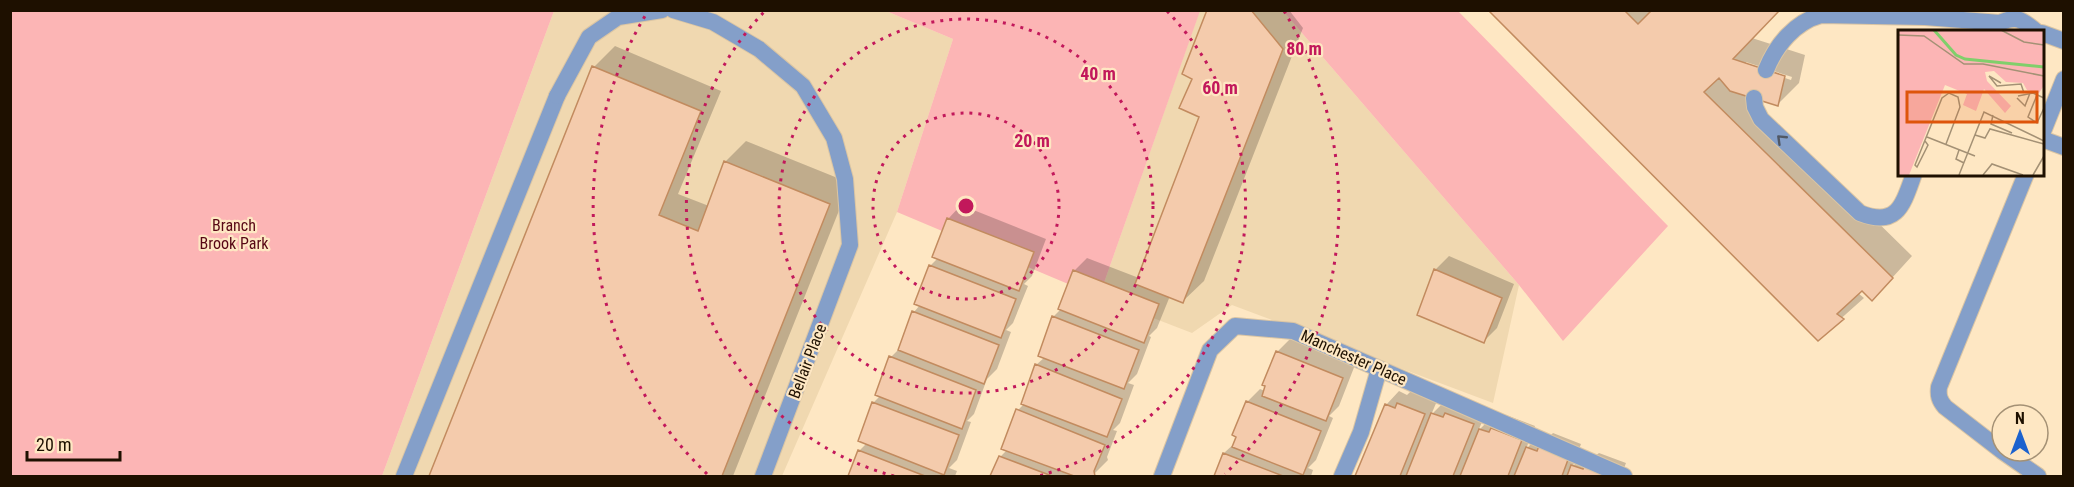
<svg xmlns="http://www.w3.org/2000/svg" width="2074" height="487" font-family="'Roboto Condensed',sans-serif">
<rect width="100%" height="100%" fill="#fee7c3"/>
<path fill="#f0d8b0" d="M1200,10L1283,11L1519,285L1493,403L1232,305L1192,333L1099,297Z
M554,11H886L953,39L897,212L782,476H382Z"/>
<path fill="#fcb5b5" d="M10,11H554L382,476H11Z
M886,11H1200L1099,297L897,212L953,39Z
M1283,11H1458L1668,226L1563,341L1519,285Z"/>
<path fill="#0003" fill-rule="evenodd" d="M1209,10H1289L1303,28L1204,281L1183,301L1170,296L1157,328L1149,336L1151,337L1137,374L1128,383L1134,385L1120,423L1113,430L1117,431L1107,457L1108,460L1094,474L1096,476H992L1000,457L1007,450L1018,410L1024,404L1036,365L1045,357L1053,317L1061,309L1074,271L1087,258L1139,278L1201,116L1194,78Z
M1490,10H1779L1752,38L1805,55L1799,83L1778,104L1748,95L1912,256L1892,278L1862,289L1858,293L1864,298L1818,339ZM1746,62L1792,77L1791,80L1746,65Z
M615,46L721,91L678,194L709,206L725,162L746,141L850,183L733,476H431L594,67Z
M961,205L1046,239L1032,276L1024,284L1028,286L1013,323L1006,330L1011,332L997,369L987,379L974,414L967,421L971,422L957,460L949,468L957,471L955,476H850L859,451L867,443L873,403L880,396L891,357L901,347L914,312L920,305L930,266L938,258L948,219Z
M1449,256L1514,284L1497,328L1484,341L1418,314L1436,269Z
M1290,339L1355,365L1339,406L1329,416L1333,418L1316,460L1308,468L1313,470L1311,476H1215L1224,453L1236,442L1247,402L1260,389L1265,391L1277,352Z
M1412,390L1437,401L1431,415L1446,400L1487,411L1478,431L1493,416L1502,419L1506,415L1535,426L1526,449L1540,435L1548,438L1553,433L1581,444L1573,466L1586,453L1595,456L1599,453L1626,463L1621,476H1356L1386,405L1399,391L1407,395Z"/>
<path fill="#f4cbac" stroke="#c28b5f" stroke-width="1.5" d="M1207,10H1251L1283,49L1183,303L1135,284L1199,117L1179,108L1192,79L1182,74Z
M1488,10H1624L1638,24L1652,10H1780L1733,59L1785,76L1778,106L1730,91L1719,78L1704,92L1893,278L1872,301L1862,291L1837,314L1844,319L1818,341Z
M592,66L701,111L659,215L698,231L724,161L830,204L722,476H429Z
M947,218L1034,252L1019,291L932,257Z
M929,265L1016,299L1001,338L914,304Z
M1434,269L1502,298L1484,343L1417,315Z
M1073,270L1159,304L1144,343L1058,309Z
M912,311L999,345L984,384L898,350Z
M1052,316L1139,350L1124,389L1038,356Z
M1276,351L1343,378L1326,421L1262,396L1265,386L1262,385Z
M889,356L976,390L962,429L875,395Z
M1035,364L1122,399L1107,437L1021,404Z
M1246,401L1321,431L1303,475L1232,447L1236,437L1232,435Z
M872,402L959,435L944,475L858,441Z
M1397,403L1425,414L1400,476H1355L1385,404L1395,408Z
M1016,409L1105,445L1094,471L1095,476H1074L1001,449Z
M1431,413L1443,417L1445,413L1474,424L1453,476H1406Z
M1491,428L1522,440L1508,476H1460L1479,429L1489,432Z
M1539,446L1569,457L1562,476H1514L1526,447L1537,451Z
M858,450L925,476H848Z
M1223,453L1283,476H1214Z
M999,456L1052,476H990Z
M1571,465L1583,469L1584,465L1614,476H1567Z"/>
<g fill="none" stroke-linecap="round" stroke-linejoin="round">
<g stroke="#dac5a4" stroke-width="18">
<path id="service" d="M1766,70C1776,45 1795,22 1821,15L1925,17L2000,23C2018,14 2023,21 2037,32
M1754,98L1755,107L1761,119L1860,213C1898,228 1903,204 1914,174
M2042,134L2064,79
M2042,139L2064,147
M2002,451L1945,407C1939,400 1938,395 1939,387L2026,174
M2002,451L2038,476
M404,476L557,96
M1342,476L1361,432L1379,369"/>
</g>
<g stroke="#dac5a4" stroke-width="18">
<path id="minor" d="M673,10L713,22L759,49L803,86L834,138L845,179L850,245L763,476
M2042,33L2064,41
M557,96L589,37L618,17L662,10
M1162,476L1210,350L1235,326L1293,331L1624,476"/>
</g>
<use href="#service" stroke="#849fc9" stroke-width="16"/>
<use href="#minor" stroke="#849fc9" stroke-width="16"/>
</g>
<defs><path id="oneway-chevron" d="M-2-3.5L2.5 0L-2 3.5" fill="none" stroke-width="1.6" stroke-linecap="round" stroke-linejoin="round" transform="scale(1.5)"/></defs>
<use stroke="#515864" href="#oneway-chevron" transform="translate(1781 139) rotate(-136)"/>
<g fill="none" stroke="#c2185b" stroke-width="3" stroke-dasharray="3 6">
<circle cx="966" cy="206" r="93"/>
<circle cx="966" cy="206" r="187"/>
<path d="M894 476A280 280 0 0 1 765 11M1167 11A280 280 0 0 1 1038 476"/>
<path d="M707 474A373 373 0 0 1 648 11M1284 11A373 373 0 0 1 1225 474"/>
</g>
<g text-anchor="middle" stroke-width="4.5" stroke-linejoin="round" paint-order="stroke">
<g font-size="16" fill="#580715" stroke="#fee7c3">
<text x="234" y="231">Branch<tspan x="234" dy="18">Brook Park</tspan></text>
</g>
<g font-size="16" fill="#1e1000" stroke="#fee7c3">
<text transform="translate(1354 357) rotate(24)" y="6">Manchester Place</text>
<text transform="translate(807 361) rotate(-69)" y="6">Bellair Place</text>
</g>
</g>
<g transform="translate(1898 30)">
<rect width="146" height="146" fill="#fee7c3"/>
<path d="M0,0H145V57L141,63L129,60L125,53L108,52L96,41L87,42L89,51L113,76L107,83L86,59L78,81L65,75L69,64L47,55L11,145H0Z" fill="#fcb5b5"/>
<path fill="none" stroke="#80cf6b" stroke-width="3" d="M36,0L58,25L67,29L146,37"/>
<path fill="none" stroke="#a49175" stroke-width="1.5" d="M103,0L126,12L146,15M0,5L26,6L66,34H85L146,46M103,53L91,46L99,56L123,54L126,63M139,65L130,87L139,93L146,78M120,66L135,63L146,68M119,68L127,76L132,63M95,85L93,94L114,103M77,105L87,108L92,99L146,114M29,107L77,126M27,111L30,115L19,137L17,135L44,68L51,63L60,67L62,77L48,114M61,120L58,129L66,133M61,145L86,82L146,111M85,145L94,134L125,145M135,145L146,126"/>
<path fill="#de550b" fill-opacity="0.15" stroke="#de550b" stroke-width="3" d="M9,62H139V92H9Z"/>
<rect width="146" height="146" fill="none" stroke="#1e1000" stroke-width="3"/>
</g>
<circle cx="966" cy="206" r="9" fill="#c2185b" stroke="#fee7c3" stroke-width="3"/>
<g font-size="18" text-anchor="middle" font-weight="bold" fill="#c2185b" stroke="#fee7c3" stroke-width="4.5" stroke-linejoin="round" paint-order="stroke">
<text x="1304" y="55">80 m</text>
<text x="1098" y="80">40 m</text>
<text x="1220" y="94">60 m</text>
<text x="1032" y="147">20 m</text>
</g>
<rect width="2074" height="487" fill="none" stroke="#1e1000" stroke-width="24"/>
<g transform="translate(2020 433)"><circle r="28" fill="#fee7c3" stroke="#a49175" stroke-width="1.5"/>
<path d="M0-4.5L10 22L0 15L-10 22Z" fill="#1c62ce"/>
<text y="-9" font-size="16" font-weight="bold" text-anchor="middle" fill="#1e1000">N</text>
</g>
<path d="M27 451v9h93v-9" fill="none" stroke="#1e1000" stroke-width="3"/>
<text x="36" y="451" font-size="18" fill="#1e1000" stroke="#fee7c3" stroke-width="4.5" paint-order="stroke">20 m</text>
</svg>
